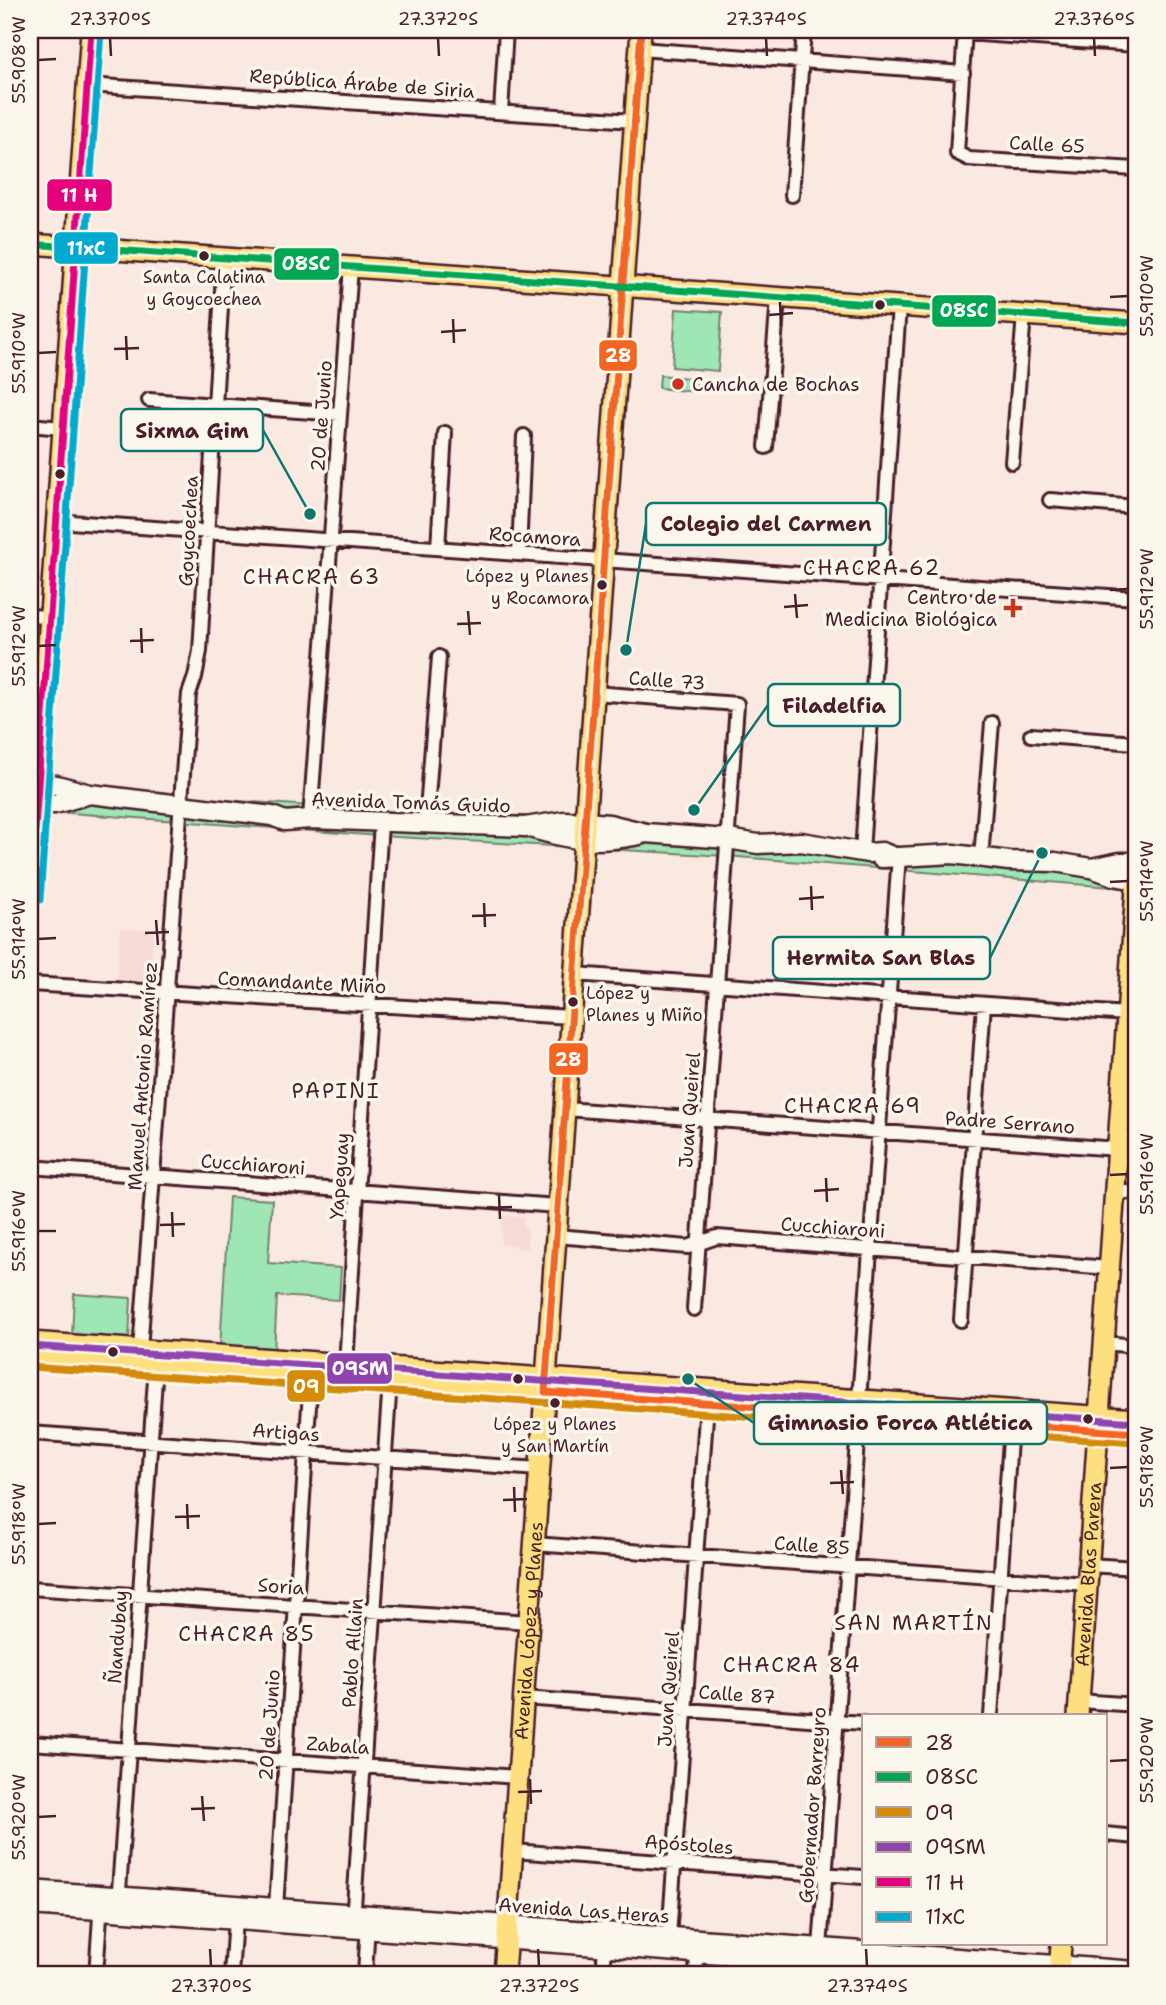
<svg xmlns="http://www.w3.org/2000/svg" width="1166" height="2005" font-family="'Shantell Sans',sans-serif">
<rect width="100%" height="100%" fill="#fae9e0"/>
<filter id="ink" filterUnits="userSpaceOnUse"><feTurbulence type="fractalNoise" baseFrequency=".0143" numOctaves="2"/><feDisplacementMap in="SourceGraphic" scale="14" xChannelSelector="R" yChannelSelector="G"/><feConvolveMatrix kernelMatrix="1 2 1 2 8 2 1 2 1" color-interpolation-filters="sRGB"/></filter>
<g filter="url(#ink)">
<path fill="#f6dbd5" d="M121,928L154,930L150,981L117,979Z
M502,1216L524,1217L523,1227L528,1228L527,1249L516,1248V1245L501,1244Z"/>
<path fill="#9ee6b4" stroke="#748270" stroke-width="2" d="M676,309L722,312L718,371L672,367Z
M660,375L697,379L695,392L659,388Z
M30,780L181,797L427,814L585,817L728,835L1136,863V889L726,856L380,836L30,810Z
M229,1197L272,1200L268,1263L341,1268L339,1300L277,1296L274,1353L220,1349Z
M74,1294L131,1298L129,1339L72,1336Z"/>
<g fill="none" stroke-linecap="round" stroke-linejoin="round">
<g stroke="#4a1f2b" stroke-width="18">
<path id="minor" d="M965,30L957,153L969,159L1136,169
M965,33L1136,45
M639,49L963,73
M87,85L634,121
M501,112L506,30
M792,195L804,30
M149,400L340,414
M30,425L62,428
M766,447L778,298
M1012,462L1024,315
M1050,500L1136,507
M56,521L1136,598
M438,548L445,433
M519,554L524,436
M30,616L49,617
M594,693L737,704L694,1309
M1031,735L1136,743
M310,819L351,267
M426,823L439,657
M862,852L899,306
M981,858L992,723
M574,974L1127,1014
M30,984L571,1017
M565,1109L1118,1149
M30,1167L558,1206
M1115,1191L1136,1193
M556,1236L688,1247L717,1237L1109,1268
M961,1320L984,1004
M1104,1343L1136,1346
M140,1350L189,694L195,677L200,651L224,258
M346,1364L381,823
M859,1400L899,856
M30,1433L539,1469
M534,1544L1087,1584
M1088,1565L1136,1568
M30,1588L529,1622
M523,1698L863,1723
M1079,1701L1136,1705
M991,1716L1011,1425
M30,1743L518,1777
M1105,1834L1136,1837
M513,1851L863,1877
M118,1905L156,1365
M276,1908L311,1376
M353,1921L390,1381
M669,1937L707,1403
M820,1948L859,1414
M96,1975L101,1902
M231,1975L235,1920
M365,1975L368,1923
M603,1975L605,1947
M696,1975L697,1953"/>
</g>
<g stroke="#4a1f2b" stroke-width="23">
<path id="secondary" d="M30,782L57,785L90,794L272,816L285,821L310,819L525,827L564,821L585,822L609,824L646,833L728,839L758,844L801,842L868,853L882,852L892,856
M30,804H55L90,794
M530,828C575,841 593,844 640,835
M881,858L953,854L1009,861L1055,862L1091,868L1114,876L1136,880
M1091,868L1120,862H1136
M30,1890L1136,1971
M30,1905L999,1975"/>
</g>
<g stroke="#4a1f2b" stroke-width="24">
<g id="primary">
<path d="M30,244L1136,323"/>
<path d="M30,899L91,30"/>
<path d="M30,1342L1136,1419"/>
<path d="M30,1356L1136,1433"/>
<path id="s1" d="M1078,1716L1136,888"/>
<path id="s2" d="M504,1975L641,30"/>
<path d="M1059,1975L1061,1944"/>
</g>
</g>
<use href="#minor" stroke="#fbf7ec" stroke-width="12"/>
<use href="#secondary" stroke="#fbf7ec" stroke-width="18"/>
<use href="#primary" stroke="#fddf80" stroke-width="19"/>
<g stroke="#fbf7ec" stroke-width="12">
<path id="bus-1" d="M641,30L545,1392L1136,1433"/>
</g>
<g stroke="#fbf7ec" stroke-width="12">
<path id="bus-2" d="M30,244L1136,323"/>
</g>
<g stroke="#fbf7ec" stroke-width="12">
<path id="bus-3" d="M30,1367L1135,1443"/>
</g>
<g stroke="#fbf7ec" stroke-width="12">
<path id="bus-4" d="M31,1346L1136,1422"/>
</g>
<g stroke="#fbf7ec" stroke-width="12">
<path id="bus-5" d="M30,899L91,30"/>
</g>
<g stroke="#fbf7ec" stroke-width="12">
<path id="bus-6" d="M40,900L101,31"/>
</g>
<use href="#bus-1" stroke="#f26522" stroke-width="7"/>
<use href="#bus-2" stroke="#00a651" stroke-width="7"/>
<use href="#bus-3" stroke="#d48b09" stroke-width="7"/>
<use href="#bus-4" stroke="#8e44ad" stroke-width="7"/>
<use href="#bus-5" stroke="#e5007d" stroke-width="7"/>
<use href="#bus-6" stroke="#00a9ce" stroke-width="7"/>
</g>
</g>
<path fill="none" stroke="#4a1f2b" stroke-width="2.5" d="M110,38L111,56M438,38L439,56M766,38L767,56M1094,38L1095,56M38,60L56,59M1110,297L1128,296M780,302L781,326M769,315L793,313M453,319L454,343M441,332L466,330M126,336L127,360M114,349L139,348M38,353L56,352M1110,590L1128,589M795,594L797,618M784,607L808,605M468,611L470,635M457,624L481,623M141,628L142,653M130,641L154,640M38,646L56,645M1110,882L1128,881M811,886L812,910M799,899L824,897M484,903L485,927M472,916L496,915M156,920L158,945M145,933L169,932M38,939L56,938M1110,1175L1128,1174M826,1178L827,1202M814,1191L839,1189M499,1195L500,1219M487,1208L512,1207M172,1212L173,1237M160,1225L185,1224M38,1231H56M1110,1468L1128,1467M841,1470L843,1494M830,1483L854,1482M514,1487L515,1512M503,1500L527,1499M187,1504L188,1529M175,1517L200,1516M38,1524L56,1523M1110,1761L1128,1760M530,1779L531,1804M518,1792L542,1791M202,1796L204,1821M191,1809L215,1808M38,1817L56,1816M210,1949L211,1966M538,1949L539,1966M866,1949L867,1966"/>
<g fill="#4a1f2b" stroke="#fbf7ec" stroke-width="2.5">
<circle cx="204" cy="256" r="6"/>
<circle cx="880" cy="305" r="6"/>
<circle cx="60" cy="474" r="6"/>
<circle cx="602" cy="585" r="6"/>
<circle cx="573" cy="1002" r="6"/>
<circle cx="113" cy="1352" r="6"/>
<circle cx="518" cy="1379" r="6"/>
<circle cx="555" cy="1403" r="6"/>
<circle cx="1088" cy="1419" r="6"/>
</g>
<g fill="#c8321e" stroke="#fbf7ec" stroke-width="2.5">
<circle cx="678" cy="384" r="7"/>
<path d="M1009.5 597.5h7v7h7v7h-7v7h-7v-7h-7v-7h7z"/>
</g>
<g text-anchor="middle" stroke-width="7" stroke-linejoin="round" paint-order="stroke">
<g font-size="17" fill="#4a1f2b" stroke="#fbf7ec">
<text x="204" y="283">Santa Calatina<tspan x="204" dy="22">y Goycoechea</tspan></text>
<text x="589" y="582" text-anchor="end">López y Planes<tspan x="589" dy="22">y Rocamora</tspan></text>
<text x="586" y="999" text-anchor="start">López y<tspan x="586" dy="22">Planes y Miño</tspan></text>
<text x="555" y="1430">López y Planes<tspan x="555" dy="22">y San Martín</tspan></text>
</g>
<g font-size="19" fill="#4a1f2b" stroke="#fbf7ec">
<text transform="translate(362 83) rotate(4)" y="7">República Árabe de Siria</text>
<text transform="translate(1047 144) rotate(3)" y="7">Calle 65</text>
<text transform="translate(321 416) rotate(-86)" y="7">20 de Junio</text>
<text transform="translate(188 531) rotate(-87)" y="7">Goycoechea</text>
<text transform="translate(535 536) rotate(4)" y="7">Rocamora</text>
<text transform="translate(667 680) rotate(4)" y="7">Calle 73</text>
<text transform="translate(411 802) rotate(2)" y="7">Avenida Tomás Guido</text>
<text transform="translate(302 982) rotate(3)" y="7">Comandante Miño</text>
<text transform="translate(142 1076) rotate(-86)" y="7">Manuel Antonio Ramírez</text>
<text transform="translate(689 1110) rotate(-86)" y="7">Juan Queirel</text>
<text transform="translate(1010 1122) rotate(4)" y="7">Padre Serrano</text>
<text transform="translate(253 1164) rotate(4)" y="7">Cucchiaroni</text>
<text transform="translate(339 1176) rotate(-86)" y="7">Yapeguay</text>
<text transform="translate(833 1227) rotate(4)" y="7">Cucchiaroni</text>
<text transform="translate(286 1432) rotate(4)" y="7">Artigas</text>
<text transform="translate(812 1545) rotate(4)" y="7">Calle 85</text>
<text dy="7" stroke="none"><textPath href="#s1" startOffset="142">Avenida Blas Parera</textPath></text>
<text transform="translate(281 1586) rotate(4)" y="7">Soria</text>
<text dy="7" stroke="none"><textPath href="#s2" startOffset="345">Avenida López y Planes</textPath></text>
<text transform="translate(117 1637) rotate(-86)" y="7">Ñandubay</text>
<text transform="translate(352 1653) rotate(-86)" y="7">Pablo Allain</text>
<text transform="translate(668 1689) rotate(-86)" y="7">Juan Queirel</text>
<text transform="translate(737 1694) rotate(4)" y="7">Calle 87</text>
<text transform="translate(269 1725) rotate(-86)" y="7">20 de Junio</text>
<text transform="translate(338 1745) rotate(4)" y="7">Zabala</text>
<text transform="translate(812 1805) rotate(-86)" y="7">Gobernador Barreyro</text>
<text transform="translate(689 1844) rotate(4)" y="7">Apóstoles</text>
<text transform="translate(584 1910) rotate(4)" y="7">Avenida Las Heras</text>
</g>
<g font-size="19" fill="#4a1f2b" stroke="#fbf7ec" text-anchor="start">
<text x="692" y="391">Cancha de Bochas</text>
<text x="997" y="604" text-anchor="end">Centro de<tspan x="997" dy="22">Medicina Biológica</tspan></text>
</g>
<g font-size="21" letter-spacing="2" fill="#4a1f2b" stroke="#fbf7ec">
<text x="872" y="575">CHACRA 62</text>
<text x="312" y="584">CHACRA 63</text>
<text x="336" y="1098">PAPINI</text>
<text x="853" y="1113">CHACRA 69</text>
<text x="914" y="1630">SAN MARTÍN</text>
<text x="247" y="1641">CHACRA 85</text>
<text x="792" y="1672">CHACRA 84</text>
</g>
</g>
<path fill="none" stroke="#0f766e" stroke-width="2.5" d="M310 514L263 430M626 650L646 524M694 810L768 705M1042 853L990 958M688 1379L754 1423"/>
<g fill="#0f766e" stroke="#fbf7ec" stroke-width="2.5">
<circle cx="310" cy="514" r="7"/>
<circle cx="626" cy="650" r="7"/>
<circle cx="694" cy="810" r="7"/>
<circle cx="1042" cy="853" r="7"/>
<circle cx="688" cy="1379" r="7"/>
</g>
<g fill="#fbf7ec" stroke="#0f766e" stroke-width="2.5">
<rect x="121" y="409" width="142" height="42" rx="7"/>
<rect x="646" y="503" width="240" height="42" rx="7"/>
<rect x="768" y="684" width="132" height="42" rx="7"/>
<rect x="773" y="937" width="217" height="42" rx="7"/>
<rect x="754" y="1402" width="293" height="42" rx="7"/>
</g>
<g font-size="21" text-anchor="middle" font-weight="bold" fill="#4a1f2b">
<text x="192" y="438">Sixma Gim</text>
<text x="766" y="531">Colegio del Carmen</text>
<text x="834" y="713">Filadelfia</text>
<text x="881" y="965">Hermita San Blas</text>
<text x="900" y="1430">Gimnasio Forca Atlética</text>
</g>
<g stroke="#fbf7ec" stroke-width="2.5">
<rect x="46" y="178" width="67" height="34" rx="7" fill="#e5007d"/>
<rect x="53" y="231" width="66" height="34" rx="7" fill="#00a9ce"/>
<rect x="273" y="247" width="67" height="34" rx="7" fill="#00a651"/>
<rect x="931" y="294" width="66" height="34" rx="7" fill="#00a651"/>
<rect x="598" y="339" width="40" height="33" rx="7" fill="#f26522"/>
<rect x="548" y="1042" width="41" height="34" rx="7" fill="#f26522"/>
<rect x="326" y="1352" width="67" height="33" rx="7" fill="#8e44ad"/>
<rect x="286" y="1369" width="40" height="34" rx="7" fill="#d48b09"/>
</g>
<g font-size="19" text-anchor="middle" font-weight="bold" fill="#fff">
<text x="79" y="202">11 H</text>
<text x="86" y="255">11xC</text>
<text x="306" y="270">08SC</text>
<text x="964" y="317">08SC</text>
<text x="618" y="362">28</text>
<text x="568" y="1066">28</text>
<text x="360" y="1375">09SM</text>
<text x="306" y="1393">09</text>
</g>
<rect width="1166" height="2005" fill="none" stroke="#fbf7ec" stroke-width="77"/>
<rect x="862" y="1714" width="245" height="231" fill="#fbf7ec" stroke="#b4a19f" stroke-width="2"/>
<rect x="876" y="1737" width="35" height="10" fill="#f26522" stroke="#b4a19f" stroke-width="2"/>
<text x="925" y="1750" font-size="21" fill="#4a1f2b">28</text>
<rect x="876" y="1772" width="35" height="10" fill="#00a651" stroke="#b4a19f" stroke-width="2"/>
<text x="925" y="1784" font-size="21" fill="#4a1f2b">08SC</text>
<rect x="876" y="1807" width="35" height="10" fill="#d48b09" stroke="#b4a19f" stroke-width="2"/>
<text x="925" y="1820" font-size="21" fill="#4a1f2b">09</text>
<rect x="876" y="1842" width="35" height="10" fill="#8e44ad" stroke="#b4a19f" stroke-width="2"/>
<text x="925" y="1854" font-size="21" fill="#4a1f2b">09SM</text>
<rect x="876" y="1877" width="35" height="10" fill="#e5007d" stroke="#b4a19f" stroke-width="2"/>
<text x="925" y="1890" font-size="21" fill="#4a1f2b">11 H</text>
<rect x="876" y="1912" width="35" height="10" fill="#00a9ce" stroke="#b4a19f" stroke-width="2"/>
<text x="925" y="1924" font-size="21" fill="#4a1f2b">11xC</text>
<rect x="38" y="38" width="1090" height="1928" fill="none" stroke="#4a1f2b" stroke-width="2.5"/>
<g font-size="18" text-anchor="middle" fill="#4a1f2b">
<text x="110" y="25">27.370°S</text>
<text x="438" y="25">27.372°S</text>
<text x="766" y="25">27.374°S</text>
<text x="1094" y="25">27.376°S</text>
<text transform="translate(19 60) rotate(-90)" y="6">55.908°W</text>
<text transform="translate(1147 296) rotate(-90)" y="6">55.910°W</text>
<text transform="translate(19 353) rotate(-90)" y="6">55.910°W</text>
<text transform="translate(1147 589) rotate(-90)" y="6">55.912°W</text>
<text transform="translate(19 646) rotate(-90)" y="6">55.912°W</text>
<text transform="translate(1147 881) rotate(-90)" y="6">55.914°W</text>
<text transform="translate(19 939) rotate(-90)" y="6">55.914°W</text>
<text transform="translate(1147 1174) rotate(-90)" y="6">55.916°W</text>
<text transform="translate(19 1231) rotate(-90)" y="6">55.916°W</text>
<text transform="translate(1147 1467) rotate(-90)" y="6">55.918°W</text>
<text transform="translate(19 1524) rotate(-90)" y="6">55.918°W</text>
<text transform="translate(1147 1760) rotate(-90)" y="6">55.920°W</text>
<text transform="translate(19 1817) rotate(-90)" y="6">55.920°W</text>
<text x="211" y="1992">27.370°S</text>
<text x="539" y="1992">27.372°S</text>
<text x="867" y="1992">27.374°S</text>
</g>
</svg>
